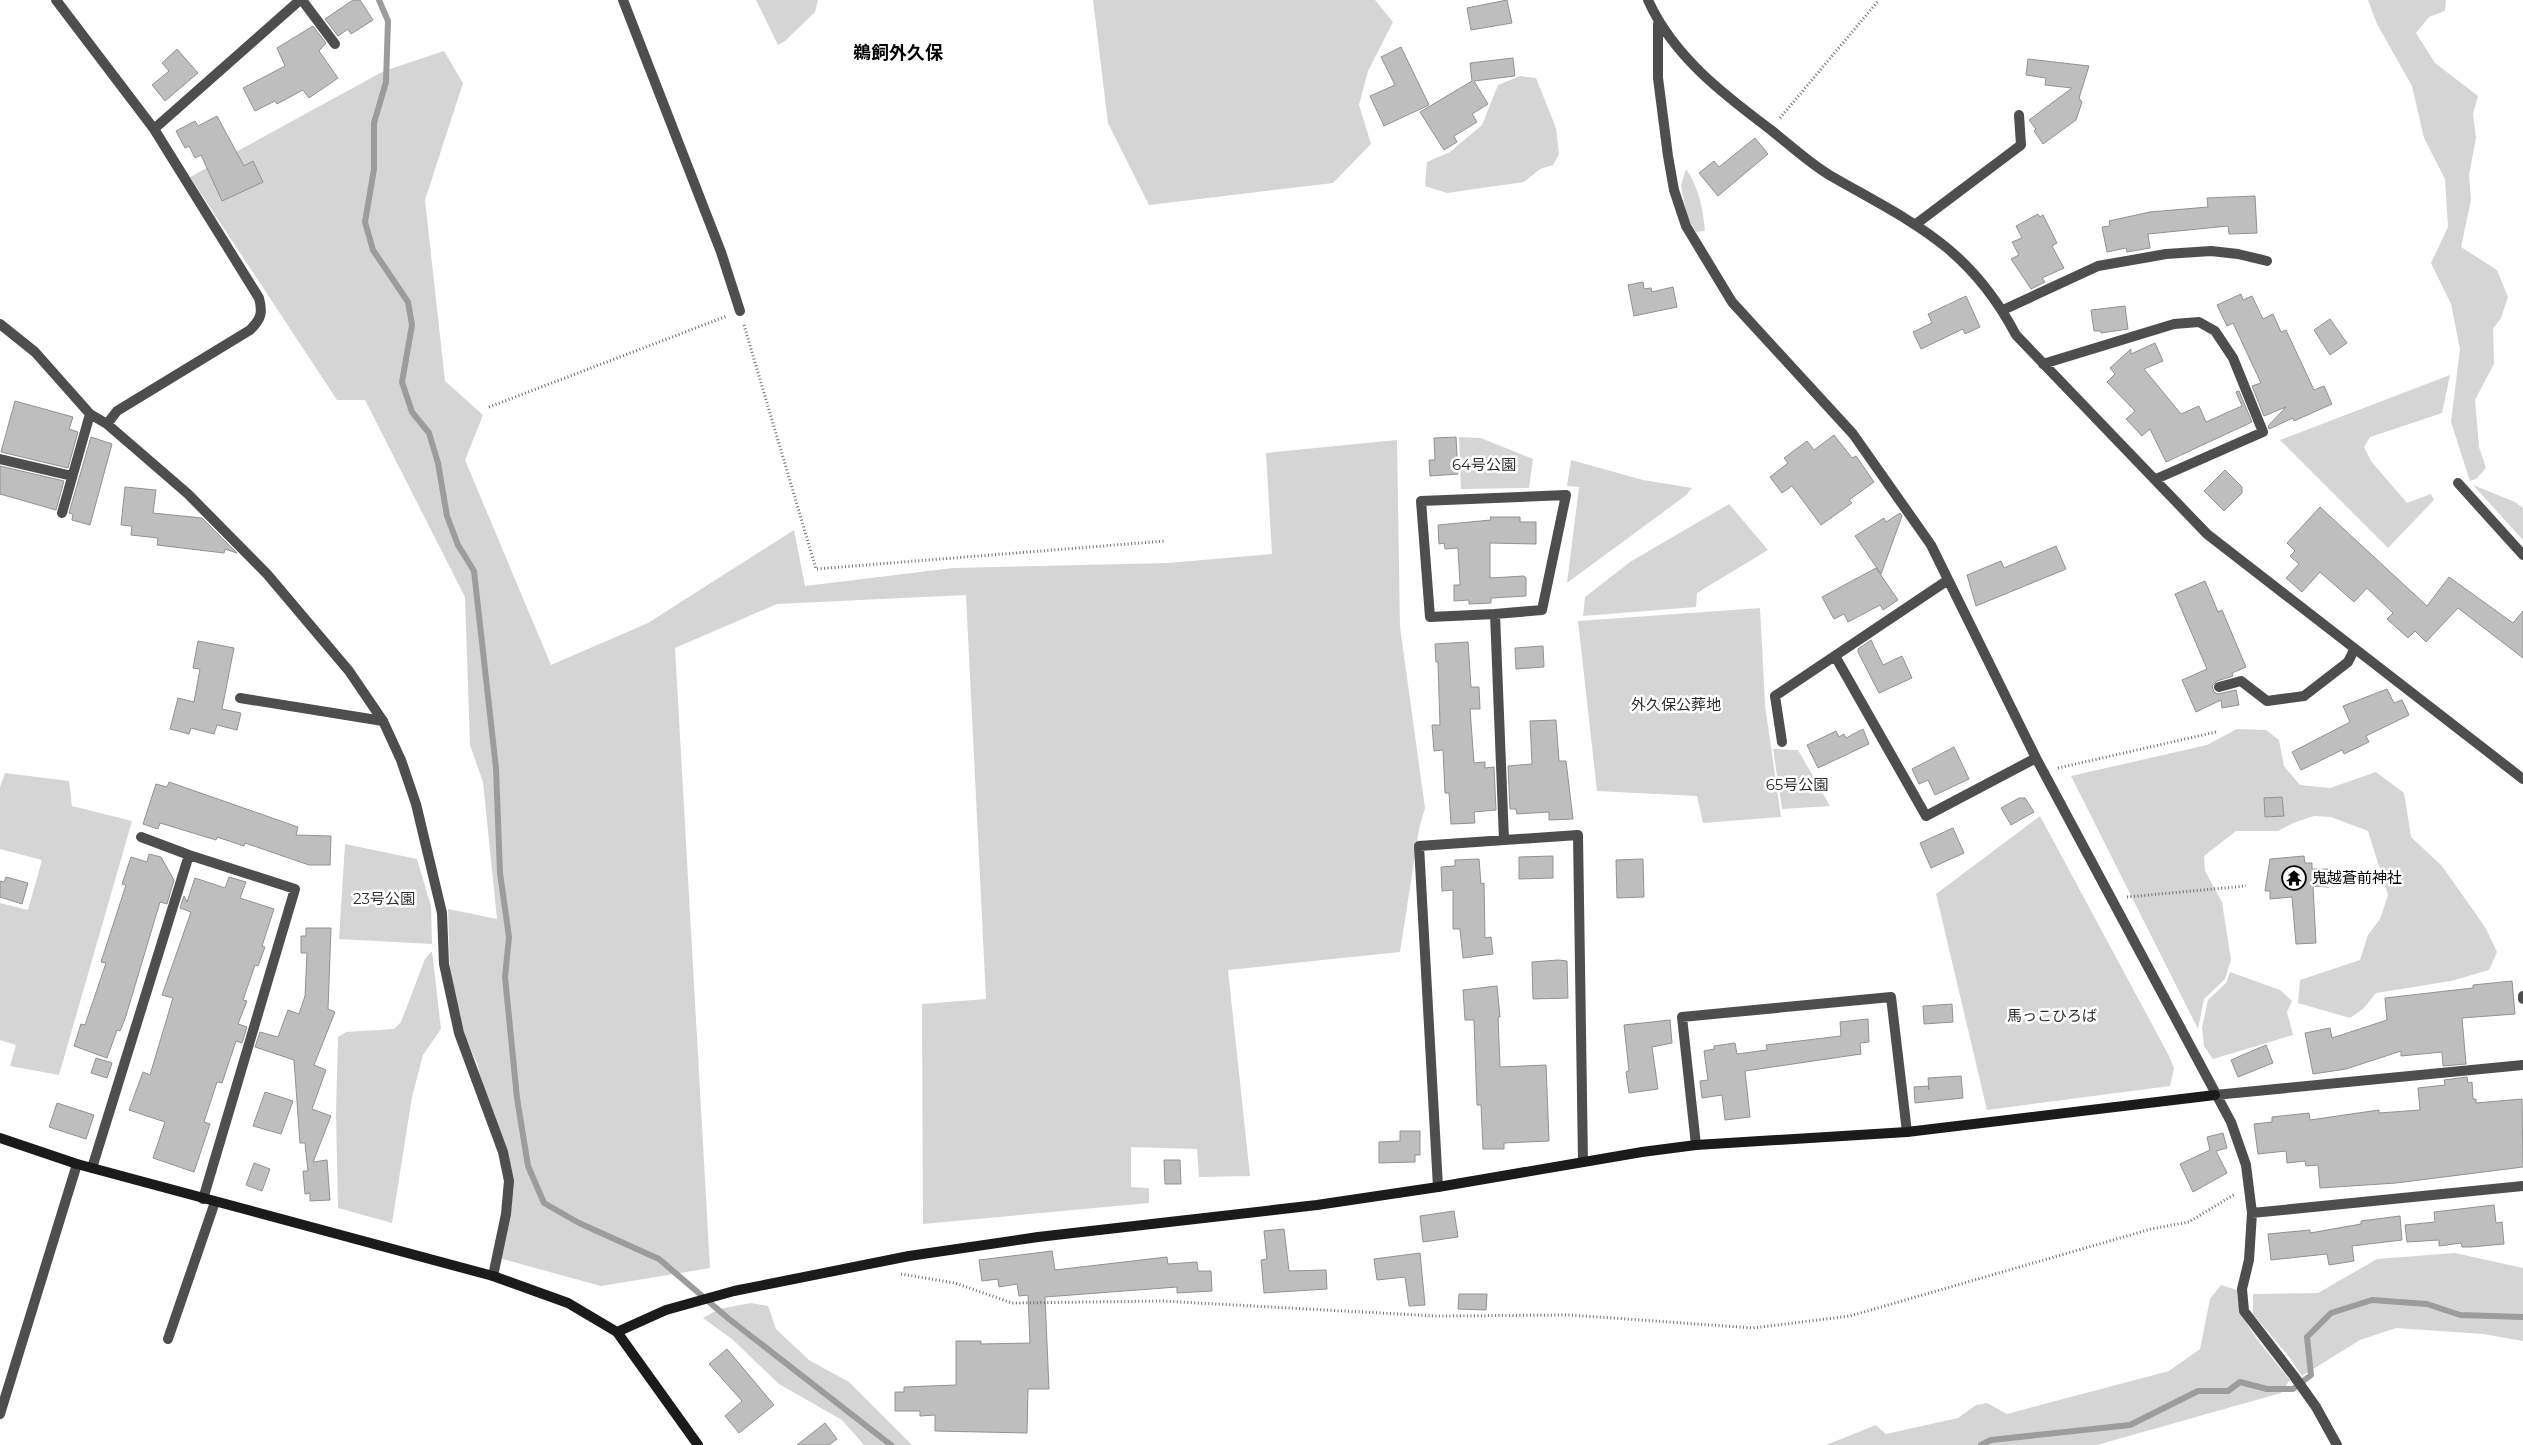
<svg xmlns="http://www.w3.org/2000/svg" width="2523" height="1445" font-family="Montserrat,'Noto Sans JP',sans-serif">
<rect width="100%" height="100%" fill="#fff"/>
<path fill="#d5d5d5" d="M756,0H818L815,12L785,41L778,45Z
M1093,0H1375L1393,22L1368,71L1359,105L1371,144L1333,183L1149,205L1108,123Z
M2368,0H2446L2445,11L2429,17L2416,33L2435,63L2478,96L2473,114L2476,138L2469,175L2471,200L2461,247L2497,270L2508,297L2501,318L2493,329L2494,364L2475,400L2479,447L2486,468L2476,479L2470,481L2451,422L2460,349L2451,304L2431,263L2448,227L2445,179L2424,138L2412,86L2377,24Z
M444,51L463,83L425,200L445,381L483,415L465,460L551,665L648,623L794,530L805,586L953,568L1168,563L1272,554L1266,453L1397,440L1400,627L1425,808L1419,829L1400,952L1228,970L1250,1176L1199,1177L1197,1149L1131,1147V1187L1149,1188V1203L923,1224L922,1004L986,999L966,595L777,604L675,648L710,1268L601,1286L495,1257L503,1235L504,1167L477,1063L451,1007L448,909L497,919L483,782L470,745L465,597L365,400H337L190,177L384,71Z
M1520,76L1536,78L1556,128L1559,154L1553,165L1540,169L1524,182L1447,193L1425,186L1427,162L1450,152L1482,125L1498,85Z
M1686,169C1699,187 1703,209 1705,231L1696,232L1687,217L1681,185Z
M2450,375L2442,413L2370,437L2364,447L2371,461L2407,503L2431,494L2434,500L2388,548L2280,440Z
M1459,437L1481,438L1533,459L1529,488L1461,489Z
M1571,460L1643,480L1692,488L1685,496L1567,583L1579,487L1567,486Z
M2473,485L2515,502L2523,508V540Z
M1729,504L1768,550L1697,593L1696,607L1583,616L1585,597L1630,562Z
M1760,608L1765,705L1781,817L1703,823L1697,796L1597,791L1578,621Z
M2237,729L2266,730L2279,740L2284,766L2300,785L2330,788L2376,772L2404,793L2411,837L2442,866L2485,927L2497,952L2489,970L2451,981L2376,993L2363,1009L2350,1018L2298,1003L2300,980L2360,960L2368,935L2380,919L2388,895L2368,831L2331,817L2314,816L2293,823L2278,831H2236L2204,856L2205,871L2222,902L2231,960L2225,979L2204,999L2198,1029L2071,776L2207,745Z
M1773,749L1798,750L1830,806L1782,809Z
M5,773L69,781L72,806L132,821L59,1075L10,1066L16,1045L0,1040V903L28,910L42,860L0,849V787Z
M2040,816L2168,1054L2174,1068L2170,1086L1987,1110L1936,894Z
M345,844L417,859L431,906L432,944L339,939Z
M432,951L441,1029L423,1055L412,1097L392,1223L338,1208L336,1113L338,1037L346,1032L394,1029L401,1022L425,959Z
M2230,972L2280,990L2292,1001L2287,1012L2293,1035L2213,1059L2204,1046L2202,1028L2208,1000L2226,983Z
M2455,1253L2523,1268V1341L2483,1334L2396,1328L2360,1340L2302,1376L2290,1358L2253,1314V1294L2318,1293L2377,1259Z
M2221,1285L2237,1290C2236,1322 2271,1355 2290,1380L2281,1393L2097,1445H1826L1876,1425L1886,1434L1958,1418L1976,1405L1987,1403L2007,1414L2169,1371L2200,1349L2210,1299Z
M751,1303L768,1306L776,1329L809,1360L849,1382L912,1445H864L842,1420L779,1384L733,1340L703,1318L719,1309Z"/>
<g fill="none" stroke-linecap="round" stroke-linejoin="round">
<path stroke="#9c9c9c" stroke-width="6" d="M379,0L388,21L386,82L374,123V169L365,222L373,250L408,302L412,325L402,382L412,412L429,433L438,463L447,516L458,545L474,571L496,768L500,873L509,937L505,977L517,1098L528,1166L544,1203L579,1223L659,1259L729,1319L891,1445
M1981,1445L1991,1440L2130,1425L2198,1391H2228L2240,1382L2267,1389H2293L2311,1375L2307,1337L2331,1313L2372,1300L2427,1304L2460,1315L2523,1317"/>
</g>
<path fill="#bebebe" stroke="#929292" d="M353,0H360L373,20L351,34L348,29L338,36L325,19Z
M1507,0L1512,23L1471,30L1467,8Z
M313,26L326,43L319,51L338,78L309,98L303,90L277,104L275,101L255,111L243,88L285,66L277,48Z
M1401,47L1429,105L1384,126L1370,96L1395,85L1381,57Z
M177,49L198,73L165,101L152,85L169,71L162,63Z
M1513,58L1515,76L1474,81L1488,104L1472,114L1477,122L1454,136L1457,142L1444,150L1420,112L1472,81L1470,63Z
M2028,59L2089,66L2079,98L2082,102L2076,120L2043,144L2034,131L2036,129L2029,120L2072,88L2045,85L2046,78L2026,75Z
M217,116L244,166L253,161L263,182L222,201L201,155L195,158L189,146L185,148L176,131L195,121L198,126Z
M1755,138L1768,154L1718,196L1699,173L1714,161L1719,167Z
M2255,196L2257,233L2229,234L2228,226L2148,234L2150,248L2127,252L2126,248L2107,252L2102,227L2110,226L2109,221L2150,212L2208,207L2207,198Z
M2038,214L2040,217L2043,215L2057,243L2052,246L2064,268L2042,278L2045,282L2031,289L2011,259L2019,255L2012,242L2022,238L2016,226Z
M1643,282L1644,289L1651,288L1652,292L1673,287L1677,307L1634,316L1628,285Z
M2241,294L2243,300L2252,296L2263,319L2273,314L2281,332L2286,330L2314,390L2324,386L2332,404L2294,421L2293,418L2269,429L2268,426L2286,407L2264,416L2252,386L2261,383L2233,323L2227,326L2217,305Z
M1966,296L1980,327L1965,334L1963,329L1921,349L1913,332L1932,323L1928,314Z
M2125,306L2128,329L2101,333V331H2094L2091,310Z
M2330,319L2347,343L2330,355L2314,330Z
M2155,343L2163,361L2144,369L2181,414L2199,406L2206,422L2242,406L2236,392L2239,391L2252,422L2166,462L2150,429L2142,436L2126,419L2135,411L2107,382L2115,374L2110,368L2131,349V354Z
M15,401L73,417L69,429L78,432L68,468L1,452Z
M1834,435L1852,458L1856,456L1874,482L1849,500L1852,503L1821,525L1792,486L1782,493L1770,477L1788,463L1784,458L1807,441L1814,450Z
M91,437L112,444L90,525L72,520L73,514L69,513Z
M1456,437L1458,474L1430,476L1429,460H1435L1434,438Z
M0,466L64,481L56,510L0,494Z
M2225,470L2242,487V493L2224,511L2204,491Z
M125,487L156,490L153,513L202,518L237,553L225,549L224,553L157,545L158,538L131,535L132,526L121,525Z
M2320,507L2427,606L2449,577L2513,623L2523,611V658L2458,608L2426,642L2415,631L2408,638L2387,619L2393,613L2367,588L2354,602L2320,572L2302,592L2286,578L2299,564L2290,556L2295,551L2287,543Z
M1900,513L1902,516L1881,574L1855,536L1884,518L1886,522Z
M1490,517H1520V522H1536V544L1490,543V578L1524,576L1526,578V596L1491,598V603L1469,604V600L1454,601V585H1460L1458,548L1445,549L1444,543L1439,544L1438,525L1491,520Z
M2056,546L2066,569L1976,606L1967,575L2001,561L2004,568Z
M1876,568L1898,600L1883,610L1880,605L1848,622L1844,614L1834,619L1822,597Z
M2205,581L2218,612L2222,610L2246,667L2232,673L2233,676L2217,681L2212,686L2214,692L2218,694L2236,690L2239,705L2222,708L2221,700L2196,712L2182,680L2207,669L2175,594Z
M1871,640L1883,665L1902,656L1912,678L1879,693L1858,652V649Z
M198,641L234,648L222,709L241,713L237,730L217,725L214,734L191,728L189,734L170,729L178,698L194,702L200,669L193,668Z
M1468,642L1471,687H1479L1480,709H1470L1474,763L1485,762V768L1494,767L1496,810L1474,812L1475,823L1451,824L1449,793H1445L1443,750L1434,751L1432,725H1440L1438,662H1436L1435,644Z
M1543,646L1544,667L1516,669L1515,648Z
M2387,689L2394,703L2402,700L2409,715L2366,736L2369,742L2344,754L2342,750L2301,770L2292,752L2350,722L2343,706Z
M1556,720L1559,761H1566L1573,819L1549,820V812L1517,814L1516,809H1510L1508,766L1532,764L1530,721Z
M1863,729L1869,744L1818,768L1807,745L1836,731L1839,737L1844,734L1846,738Z
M1954,747L1969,779L1935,795L1928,780L1919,784L1912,769Z
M169,782L298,827L296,835L331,836L330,865H309L245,843L244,846L217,837L216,840L160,823L158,829L143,824L156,784L167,787Z
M2282,797L2284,816L2265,817L2264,798Z
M2019,798H2025L2034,812L2011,825L2001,808Z
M1953,828L1964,853L1931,868L1920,843Z
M149,854L161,857L174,880L167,904L160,902L125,1019L120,1031L117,1030L107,1058L74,1046L81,1024L85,1025L106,963L101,962L126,885L122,884L131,857L147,862Z
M1553,856V878L1519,879V857Z
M2304,856L2305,863H2312V869H2329V887L2313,886L2316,943L2296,944L2292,897L2270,899V891H2265L2270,859Z
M1479,859L1481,884L1484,883L1485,938L1491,937L1493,954L1463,958L1460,929H1453V890L1442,891L1441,867L1455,866V860Z
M1643,859L1644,897L1617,898L1616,860Z
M6,877L28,883L22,904L0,897V881L4,882Z
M229,877L246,882L240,898L274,909L262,946L265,947L258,966L255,965L243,1000L247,1001L238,1024L247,1027L242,1043L236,1041L222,1083L217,1082L204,1122L210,1124L194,1172L153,1158L165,1122L129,1110L143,1072L150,1075L173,998L162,995L191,912L180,908L184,896L187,902L195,878L225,888Z
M306,928H331L328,1009L335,1012L314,1065L326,1070L312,1109L331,1116L313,1162L327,1160L330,1200L310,1201V1193L305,1194L303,1171H308L305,1143H300L294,1060L255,1047L260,1032L278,1037L288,1010L299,1014L305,996L307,953H301V936H306Z
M1558,960L1567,961L1568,998L1533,999L1532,962Z
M2512,981L2515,1014L2462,1018L2466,1064L2443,1066L2442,1052L2401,1056V1051L2346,1069L2313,1074L2305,1033L2330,1028L2332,1038L2387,1020L2385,998L2473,988V985Z
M1497,986L1500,1017H1498L1500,1067L1546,1065L1549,1141L1504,1143V1149H1483L1481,1105H1477L1474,1020H1465L1463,990Z
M1952,1004L1953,1022L1924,1024L1923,1006Z
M1868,1019L1869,1042L1860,1043L1861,1054L1745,1071L1750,1117L1725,1120L1722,1095L1702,1098L1700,1081L1708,1080L1704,1051L1714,1049V1046L1735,1043L1737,1054L1767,1050L1766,1045L1841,1036L1840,1022Z
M1670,1020L1672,1043L1652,1047L1658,1089L1629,1093L1626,1072L1629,1071L1624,1025Z
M2266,1045L2273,1063L2238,1077L2231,1060Z
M96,1058L112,1063L107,1078L91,1073Z
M1961,1076L1963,1098L1915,1103L1914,1087L1928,1086L1929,1090L1928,1078Z
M2467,1077L2468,1083L2472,1082L2473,1099H2476V1103L2522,1099L2523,1167L2396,1183L2320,1188L2318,1165L2306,1166L2305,1161L2287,1163L2286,1151L2258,1154L2254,1124L2272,1122V1117L2309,1113L2310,1120L2379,1110V1113L2420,1110L2418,1088L2445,1085L2444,1080Z
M265,1092L293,1101L281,1134L253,1126Z
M57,1103L94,1115L86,1139L49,1127Z
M1400,1131H1420V1155H1415V1162L1379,1163V1142L1400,1141Z
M2223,1133L2227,1148L2216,1151L2227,1173L2193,1192L2180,1164L2210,1150L2207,1137Z
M1164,1160H1180L1181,1184H1165Z
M254,1163L270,1169L262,1191L246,1185Z
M2494,1205L2496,1223L2502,1222L2504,1244L2470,1247H2462L2461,1243L2439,1246V1240L2407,1242L2405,1225L2435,1222L2434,1212Z
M1454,1211L1458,1237L1423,1242L1420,1216Z
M2400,1216L2402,1240L2352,1246L2354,1261L2329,1265L2327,1254L2271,1260L2268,1234L2310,1230V1233L2361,1224V1221Z
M1284,1229L1289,1271L1326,1270L1327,1289L1264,1293L1261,1260L1267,1259L1264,1231Z
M1052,1251L1055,1270L1167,1257L1168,1264L1197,1262L1198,1271H1211L1212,1291L1177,1293V1287L1045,1297L1049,1389H1028L1027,1433L935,1431V1415L920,1416V1411H895V1392H904V1387L956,1385V1341H981V1344L1030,1343L1028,1295L1019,1296L1017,1284L999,1287L998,1279L982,1281L979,1260Z
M1420,1253L1425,1305L1409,1306L1405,1277L1377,1280L1374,1259Z
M1459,1294H1487L1486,1310L1458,1309Z
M727,1349L774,1405L739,1433L725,1416L742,1401L709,1364Z
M825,1423L837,1439L829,1445H797Z"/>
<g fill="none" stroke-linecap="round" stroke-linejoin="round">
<path stroke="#707070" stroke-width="3" stroke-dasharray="1 2.5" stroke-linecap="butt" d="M1780,118L1879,0
M744,325L816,569L1165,541
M489,407L727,316
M2058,768L2216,732
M2127,897L2246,886
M901,1274L955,1283L1012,1303L1162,1301L1435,1316L1570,1315L1753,1328L1850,1316L2151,1229L2189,1222L2235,1194"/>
<path stroke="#4e4e4e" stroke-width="10" d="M302,0L335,44
M1916,224L2021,145L2019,115
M2219,687L2241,681L2267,701L2304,696L2348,662L2354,650
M240,698L383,721
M2523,996V999"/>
<path stroke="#4e4e4e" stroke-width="10" d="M56,0L154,129L259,298C263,313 261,319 250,330L117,411L107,424
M623,0L721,252L740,311
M1648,0C1673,56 1723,94 1771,130C1790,145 1809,163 1831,176C1913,223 1969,246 2016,335L2207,534L2523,779
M1658,24V78L1668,156L1674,190L1686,226L1732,302L1853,434L1931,545L2036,758L2231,1122L2246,1165L2252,1213L2249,1260L2242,1289L2244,1311L2294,1376L2316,1407L2337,1445
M154,129L300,0
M2003,310L2098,266L2166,254L2211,251L2238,254L2267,261
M0,324L35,352L90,414L107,424L188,494L267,574L349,671L383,721L401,760L416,804L442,913L444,964L459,1033L503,1152L509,1181L506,1214L493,1276
M2043,364L2174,324L2199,322L2215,331L2233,358L2263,432L2156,479
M0,459L72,476
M2458,483L2523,555
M62,513L90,414
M1495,614L1430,617L1421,501L1566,495L1542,610L1495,614L1504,840
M1835,656L1926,816L2036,758
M1782,742L1775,696L1948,580
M141,837L189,855
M2215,1095L2523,1065
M1696,1145L1682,1017L1891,997L1907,1132
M92,1168L189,855L295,889L203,1199
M1438,1187L1419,846L1578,835L1583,1162
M2252,1213L2523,1186
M168,1339L215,1202
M0,1414L77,1164"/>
<path stroke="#1b1b1b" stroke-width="10" d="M0,1138L77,1164L493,1276L568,1303L617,1332L698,1445
M617,1332L666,1310L734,1291L909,1256L1038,1237L1317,1205L1438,1187L1642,1152L1696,1145L1907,1132L2215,1095"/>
</g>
<defs>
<g id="temple-ring" transform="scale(1.25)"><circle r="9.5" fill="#fff" stroke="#000" stroke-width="1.5"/><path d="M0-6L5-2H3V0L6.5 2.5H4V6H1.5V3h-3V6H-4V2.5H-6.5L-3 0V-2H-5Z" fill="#000"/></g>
</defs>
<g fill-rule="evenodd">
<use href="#temple-ring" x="2294" y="878"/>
</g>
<g text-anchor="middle" stroke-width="5" stroke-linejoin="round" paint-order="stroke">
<g font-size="15" fill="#2c2c2c" stroke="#fff">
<text x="1484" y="470">64号公園</text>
<text x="1676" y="710">外久保公葬地</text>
<text x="1797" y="790">65号公園</text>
<text x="384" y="904">23号公園</text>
<text x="2052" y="1021">馬っこひろば</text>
</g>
<g font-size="15" fill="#000" stroke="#fff" text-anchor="start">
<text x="2312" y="883">鬼越蒼前神社</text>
</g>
<g font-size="18" font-weight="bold" fill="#000" stroke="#fff">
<text x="898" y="59">鵜飼外久保</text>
</g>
</g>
</svg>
